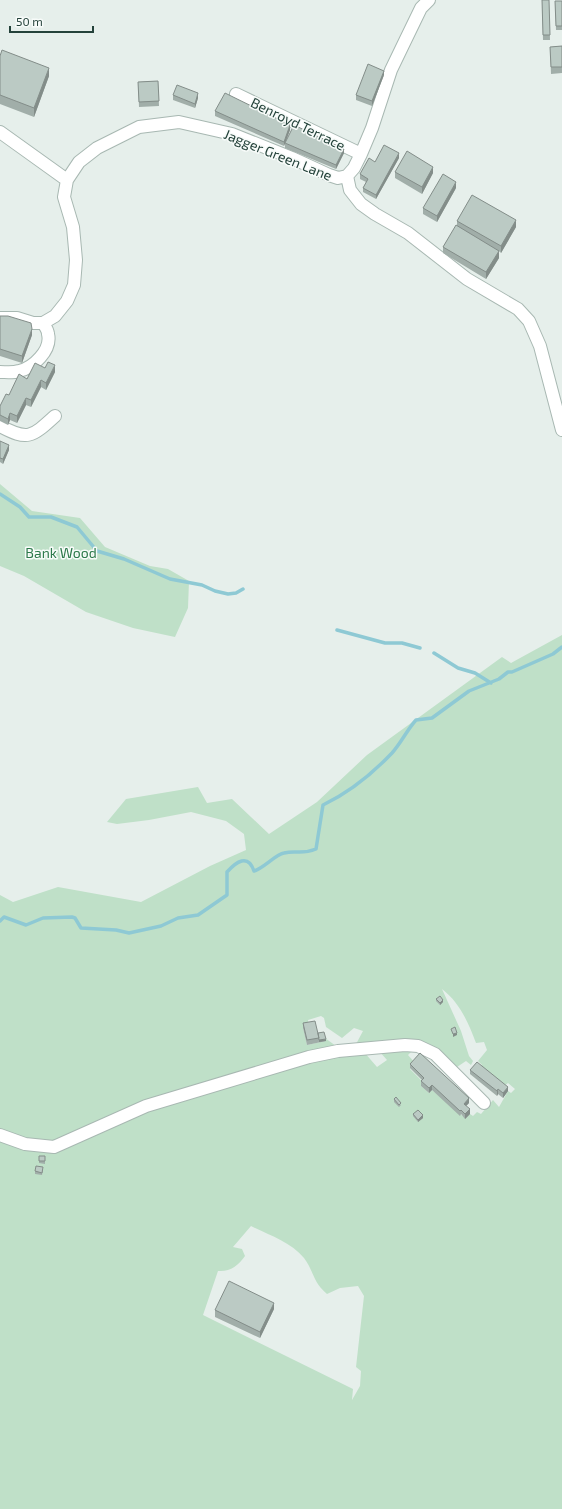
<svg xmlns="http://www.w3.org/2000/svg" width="562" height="1509" font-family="'Exo 2',sans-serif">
<rect width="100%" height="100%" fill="#e6efeb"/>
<path fill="#bfe0c8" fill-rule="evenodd" d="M0,484L32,511L80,518L105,547L150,566L168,569L189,581L188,608L175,637L133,628L86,612L24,576L0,566Z
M562,635V1509H0V1141L21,1149L55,1148L66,1145L160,1104L182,1099L324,1056L364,1052L377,1067L387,1060L379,1051L397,1048L414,1049L408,1055L415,1063L410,1069L424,1083L421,1086L429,1093L432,1090L465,1118L470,1114L473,1116L477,1112L481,1114L493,1100L499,1107L508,1091L511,1093L515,1089L508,1083L503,1087L479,1068L482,1065L478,1061L487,1050L484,1042L476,1043C468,1022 460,1003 442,989L461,1031L469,1056L473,1061L471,1065L466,1061L454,1069L432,1047L415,1042L401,1041L355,1046L363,1031L354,1028L342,1038L326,1027L324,1018L321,1016L308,1020L309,1026L303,1028L307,1045L325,1041V1038L336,1046L151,1102L59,1141L37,1143L25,1141L0,1131V895L13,902L58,887L141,902L210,866L246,850L244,834L226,821L191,812L149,820L117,824L107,822L126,799L198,787L207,803L232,799L269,834L317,802L367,755L502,657L511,663ZM251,1226C269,1235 291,1242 304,1258C314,1271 312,1281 327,1294L340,1288L358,1286L364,1296L356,1367L361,1371L360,1386L352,1400L353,1389L203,1315L218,1271C230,1272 238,1266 245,1256L242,1249L233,1247Z"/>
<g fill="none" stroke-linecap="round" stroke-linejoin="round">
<path stroke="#8ec9d4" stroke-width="3.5" d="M0,494L20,507L29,517H51L77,527L97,551L124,559L170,579L202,585L215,591L228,594L236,593L243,589
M337,630L385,643H402L420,648
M434,653L458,668L475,673L491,683
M0,921L4,917L26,925L43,918L72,917L75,918L81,928L116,930L129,933L161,926L178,918L198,915L227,895V872C236,862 248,853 254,871C264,868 276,854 284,853C297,850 301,855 316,849L323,805C348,793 373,773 392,753C401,743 407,730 416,720L432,718L469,691L499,679L508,672H512L553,654L562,647"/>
<g stroke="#a8b8b2" stroke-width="14">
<path id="minor" d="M236,94L361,154
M0,132L67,180
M347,176L350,190L361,204L375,214L408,233L467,279L518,309L529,321L540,346L562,430
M0,318H17L33,323H43L55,316L67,301L74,285L76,260L73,227L64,197L67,180L79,162L97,148L139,127L179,122L232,134L292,158L329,175L338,178L347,176L354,168L361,154L372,128L391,70L405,41L421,8L429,0
M0,372C6,372 13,373 19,371C33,368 52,350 48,334C48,331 45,326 43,323
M0,426C28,441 32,437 55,416
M0,1135L25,1144L54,1147L146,1106L309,1057L338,1051L405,1045L418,1046L435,1054L484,1103"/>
</g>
<use href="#minor" stroke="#fff" stroke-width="12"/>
</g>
<path fill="#a1aea9" d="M542,0H549L550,40H543Z
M555,1H562V30H556Z
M562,46V73L551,74L550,47Z
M0,56L49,76L34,117L0,104Z
M384,75L372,106L356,100V95Z
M158,81L159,106L139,107L138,82Z
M173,95L198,98L195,108L173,100Z
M215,111L290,130L284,146L215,116Z
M285,143L344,153L336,169L285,148Z
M399,158L376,199L363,192V188L366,182L360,179V174L375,162Z
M395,172L433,173L422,194L395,178Z
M456,188L437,222L423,214V208Z
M457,221L516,227L501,253L499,251V258L486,279L443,253V247L457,226Z
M0,316L32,335L22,363L0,356Z
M45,368L55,372L46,390L41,387L31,407L26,405L17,423L10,420L8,425L0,421V406L9,395L27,379Z
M0,441L9,450L3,464L0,462Z
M436,999L443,1002L440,1005L436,1001Z
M303,1023L318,1033L326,1041L307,1045L303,1028Z
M410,1064L469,1103L466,1106L470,1114L465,1119L461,1114L460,1116L432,1090L429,1093L421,1086V1081L422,1080L410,1068Z
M470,1070L508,1091L503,1098L498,1094L497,1096L470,1074Z
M394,1099L401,1105L399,1107L394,1102Z
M413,1114L423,1118L418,1122L413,1116Z
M39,1156H45V1164L39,1163Z
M43,1169L42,1175L35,1174V1171Z
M274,1309L260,1338L215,1317V1310Z"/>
<path fill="#838d89" d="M49,68V76L34,117V108Z
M384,71V75L372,106V101Z
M198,93V98L195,108V104Z
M290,125V130L284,146V142Z
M344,149V153L336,169V165Z
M399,153V158L376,199V195Z
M433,167V173L422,194V187Z
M456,182V188L437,222V216Z
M516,220V227L501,253V246Z
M499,251V258L486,279V272Z
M32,329V335L22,363V356Z
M55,365V372L46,390V383Z
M41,380V387L31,407V400Z
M26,398V405L17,423V416Z
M10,413V420L8,425V419Z
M9,445V450L3,464V459Z
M443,1000V1002L440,1005V1003Z
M457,1033V1035L453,1037V1034Z
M326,1039V1041L319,1042V1040Z
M432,1085V1090L429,1093V1088Z
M508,1087V1091L503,1098V1093Z
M498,1089V1094L497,1096V1091Z
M469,1098V1103L464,1108V1104Z
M470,1109V1114L465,1119V1114Z
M423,1115V1118L418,1122V1120Z
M274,1303V1309L260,1338V1332Z"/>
<path fill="#bbcac4" stroke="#838d89" d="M542,0H549L550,35H543Z
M555,1H562V26H556Z
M562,46V67H551L550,47Z
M2,50L49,68L34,108L0,95V56Z
M368,64L384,71L372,101L356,95Z
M158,81L159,101L139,102L138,82Z
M177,85L198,93L195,104L173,95Z
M225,93L290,125L284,142L215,111Z
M294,125L344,149L336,165L285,143Z
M384,145L399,153L376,195L363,188L368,179L360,174L369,158L375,162Z
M407,151L433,167L422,187L395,172Z
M443,174L456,182L437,216L423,208Z
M472,195L516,220L501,246L457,221Z
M456,225L499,251L486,272L443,247Z
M0,316H8L31,323L32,329L22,356L0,349Z
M48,362L55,365L46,383L41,380L31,400L26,398L17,416L10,413L8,419L0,415V406L6,394L9,395L19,374L27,379L35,363L45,368Z
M0,441L9,445L3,459L0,458Z
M440,996L443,1000L440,1003L436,999Z
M315,1021L319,1038L307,1040L303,1023Z
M455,1027L457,1033L453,1034L451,1029Z
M324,1032L326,1039L319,1040L318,1033Z
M420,1053L469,1098L464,1104L470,1109L465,1114L461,1110L460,1111L432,1085L429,1088L421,1081L424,1078L410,1064Z
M477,1062L508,1087L503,1093L498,1089L497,1091L470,1070Z
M396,1097L401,1103L399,1105L394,1099Z
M418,1110L423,1115L418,1120L413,1114Z
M39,1156H45V1161H39Z
M36,1166L43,1167L42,1173L35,1171Z
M229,1281L274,1303L260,1332L215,1310Z"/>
<g text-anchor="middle" stroke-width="3" stroke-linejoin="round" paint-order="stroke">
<g font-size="14" fill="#24423a" stroke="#f7fbf9">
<text transform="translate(298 124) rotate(26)" y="5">Benroyd Terrace</text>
<text transform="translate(278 155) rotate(22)" y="5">Jagger Green Lane</text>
</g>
<g font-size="14" fill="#2d7a4b" stroke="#f7fbf9">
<text x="61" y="558">Bank Wood</text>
</g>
</g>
<path d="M10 26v6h83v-6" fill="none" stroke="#24423a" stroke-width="2"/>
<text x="16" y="26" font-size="12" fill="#24423a" stroke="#f7fbf9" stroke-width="3" paint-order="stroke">50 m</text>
</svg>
